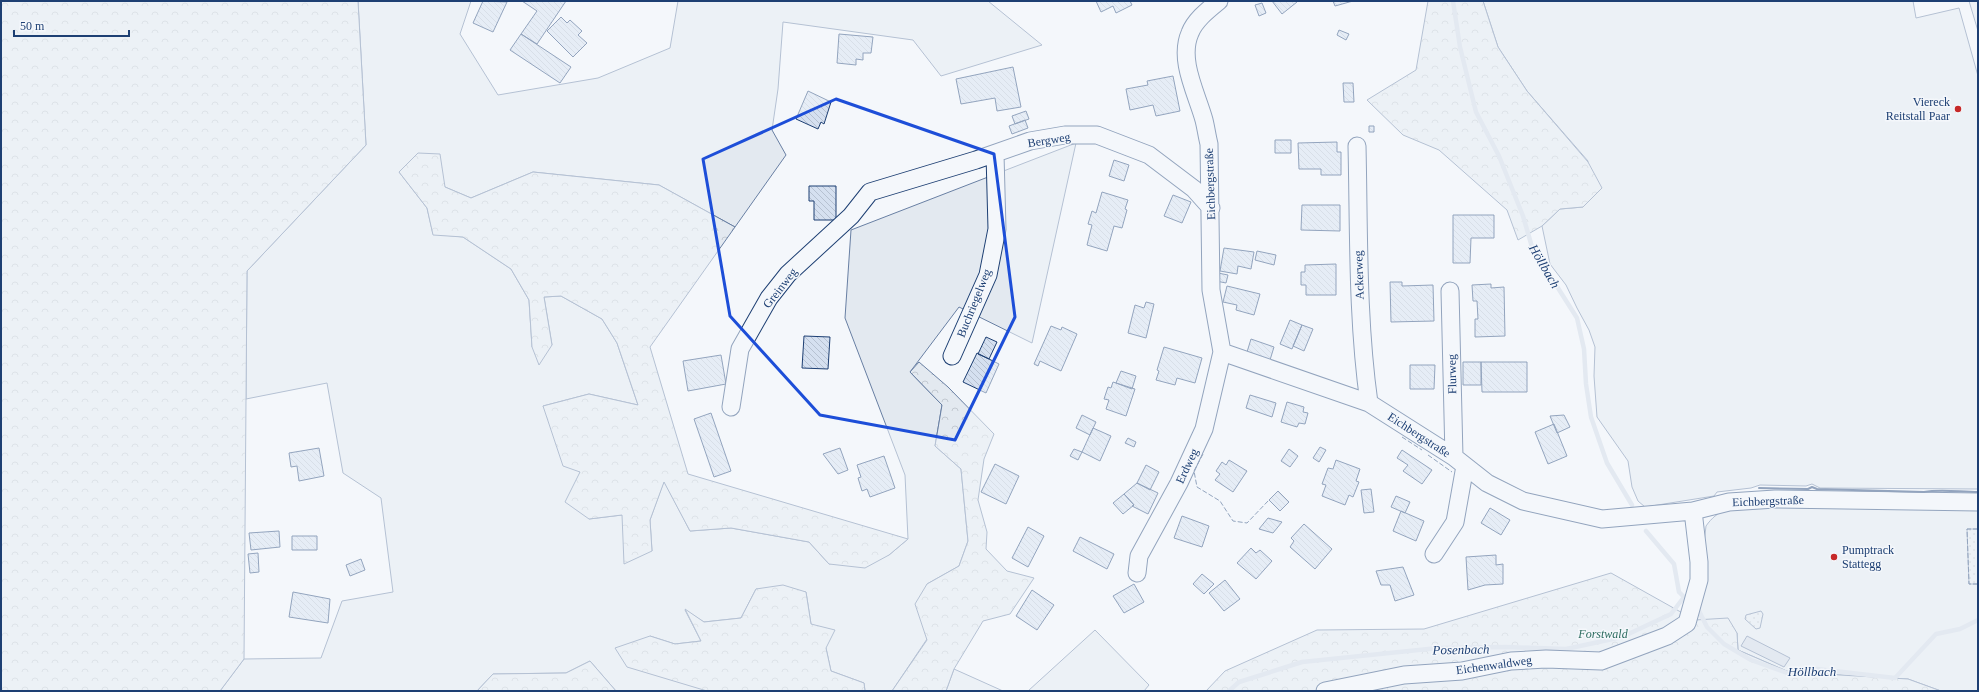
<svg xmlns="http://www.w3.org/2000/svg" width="1979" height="692" font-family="Georgia,serif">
<defs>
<pattern id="forest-crowns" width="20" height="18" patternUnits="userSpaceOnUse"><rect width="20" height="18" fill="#e3e9f0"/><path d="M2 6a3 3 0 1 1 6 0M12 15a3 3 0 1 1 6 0" fill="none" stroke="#c2c9d1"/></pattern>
<pattern id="park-dots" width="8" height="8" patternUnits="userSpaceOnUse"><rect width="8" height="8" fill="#e3e9f0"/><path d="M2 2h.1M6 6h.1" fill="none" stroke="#c2c9d1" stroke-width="1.8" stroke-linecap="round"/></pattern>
<pattern id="building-back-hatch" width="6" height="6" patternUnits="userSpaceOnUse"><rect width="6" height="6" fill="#d5e0f0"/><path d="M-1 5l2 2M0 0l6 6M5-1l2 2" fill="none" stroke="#b6c1d1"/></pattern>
</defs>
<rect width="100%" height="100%" fill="#f4f7fb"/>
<path fill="#e3e9f0" stroke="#687fa3" d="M358,1H471L460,34L498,95L598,78L670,48L678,1H988L1042,45L941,76L913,40L783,22L778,89L772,130L786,155L735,227L659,185L533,172L471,198L445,187L399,172L427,208L433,234L463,237L511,269L529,300L532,347L552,345L544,297L561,296L602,319L617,343L638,405L589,394L543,406L580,472L589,519L622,515L652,551L650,520L664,481L690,531L731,528L809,542L829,564L889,555L908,539L905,475L845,318L851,230L1076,143L1032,343L959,307L910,372L942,405L935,446L961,469L968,541L959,566L927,584V639L892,691H865L864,683L831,671L826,648L811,624L806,592L756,589L741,618L704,622L685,610L701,641L675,644L650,636L707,691H616L590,661L566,673L493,674L477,691H220L244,659L321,658L342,601L393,592L381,498L343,473L327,383L246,399L247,271L366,145Z
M1483,1H1913L1916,18L1959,8L1978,76V489L1820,488L1812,484L1806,486L1760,485L1751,488L1717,492L1714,496L1645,507L1638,501L1632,487L1628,461L1597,417L1594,376L1595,347L1589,330L1577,308L1566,285L1550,264L1542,226L1560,209L1583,207L1588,161L1527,91L1498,47Z
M1969,1H1978V31Z
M1748,507L1978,510V691H1941L1908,679L1789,672L1738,650L1737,633L1695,620L1706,526C1718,509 1729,509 1748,507Z
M1095,630L1149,685L1144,691H1028Z
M954,669L1003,691H946Z"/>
<path fill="url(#forest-crowns)" stroke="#687fa3" d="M1,1H358L366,145L247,271L244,659L220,691H1Z
M1428,1H1483L1498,47L1527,91L1588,162L1602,188L1583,207L1560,209L1542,226L1518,240L1507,210L1439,150L1403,135L1367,100L1416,70Z
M418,153L440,154L445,187L471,198L533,172L659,185L735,227L650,347L688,474L908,539L889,555L865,568L829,564L809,542L731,528L690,531L664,482L650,520L652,551L624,564L622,515L589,519L565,502L580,472L563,466L543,406L589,394L638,405L617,343L602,319L561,296L544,297L552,345L539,365L532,347L529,300L511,269L463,237L433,235L427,208L399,172Z
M919,362L948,387L994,434L984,459L978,500L987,532L986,549L1007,571L1034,578L1010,614L983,621L954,669L946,691H892L927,640L915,604L927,584L959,566L968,541L961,469L935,446L942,405L910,372Z
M1611,573L1695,620L1728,618L1737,633L1738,650L1789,672L1908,679L1941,691H1206L1225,671L1317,630L1424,629Z
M783,585L806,592L811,624L835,630L826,648L831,671L864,683L865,691H707L627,667L615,648L650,636L675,644L701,641L685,609L704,622L741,618L756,589Z
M590,661L616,691H477L493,674L566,673Z"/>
<path fill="url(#park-dots)" stroke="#687fa3" d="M1967,529H1978V584H1969Z
M1761,611L1763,614L1760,628L1756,629L1745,619L1746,615Z"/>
<path fill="#cfd7e4" stroke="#687fa3" d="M1747,636L1790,658L1784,667L1741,646Z"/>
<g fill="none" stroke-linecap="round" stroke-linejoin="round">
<path stroke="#cfd7e4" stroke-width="4.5" d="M1453,1L1460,47L1476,112L1499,156L1523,216L1532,247L1577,318L1584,349L1586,384L1591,417L1607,463L1632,505
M1646,531L1674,564L1679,592L1685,598
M1695,607L1699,611L1707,627L1724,644L1751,660L1790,674L1817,669L1895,678L1936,634L1960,629L1978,620
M1229,691L1239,682L1302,662L1438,648L1506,647L1566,649L1622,637L1671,614L1684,597"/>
</g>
<path fill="url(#building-back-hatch)" stroke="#1d3f73" d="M483,1L507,2L493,32L473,23Z
M522,1H566L537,44L521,34L537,11Z
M1096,1H1130L1132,5L1116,13L1113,6L1101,12Z
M1272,1H1297V2L1282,14Z
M1333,1H1353L1335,6Z
M1262,3L1266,13L1259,16L1255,5Z
M561,17L567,23L570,20L582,31L578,35L587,43L573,57L547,31Z
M1339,30L1349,34L1346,40L1337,35Z
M521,34L571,67L560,83L510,50Z
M839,34L873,37L871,53H863V60L856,59V65L837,63Z
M1013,67L1021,107L997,111L995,98L961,104L956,79Z
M1173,76L1180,111L1156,116L1153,105L1130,110L1126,89L1148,85L1147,81Z
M1343,83H1353L1354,102H1344Z
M808,91L831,102L824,124L821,122L818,129L796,119Z
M1026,111L1029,119L1015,124L1012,116Z
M1025,120L1028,128L1012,134L1009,126Z
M1369,126H1374V132H1369Z
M1275,140H1291V153H1275Z
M1337,142V152H1341V175H1321V169H1299L1298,143Z
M1114,160L1129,165L1124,181L1109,176Z
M809,186H836V220H814V201H809Z
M1102,192L1128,200L1125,209L1127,210L1122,228L1114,226L1107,251L1087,245L1092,225L1088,224L1092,211L1096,213Z
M1173,195L1191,202L1182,223L1164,216Z
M1302,205H1340V231L1301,230Z
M1453,215H1494V238H1471L1470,263H1453Z
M1224,248L1254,252L1251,269L1238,266L1237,274L1220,271Z
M1257,251L1276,255L1274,265L1255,260Z
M1336,264V295H1306V285H1301V272H1305V265Z
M1218,273L1228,275L1226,283L1216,281Z
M1390,282H1402V286L1433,285L1434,321L1391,322Z
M1491,284V288L1504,287L1505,336L1475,337V319H1478L1477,301H1473L1472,285Z
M1227,286L1260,294L1254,315L1236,310L1237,305L1223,302Z
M1146,302L1154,304L1146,338L1128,333L1135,305L1144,308Z
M1290,320L1302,325L1292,349L1280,344Z
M1302,325L1313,329L1304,351L1293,346Z
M1051,326L1061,330L1062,327L1077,334L1061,371L1040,361L1038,366L1034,364Z
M804,336L830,337L828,369L802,368Z
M986,337L997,342L989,359L978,354Z
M1251,339L1274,347L1270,360L1247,352Z
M1164,347L1202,358L1195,383L1177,378L1175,385L1156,380L1159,371L1157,370Z
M977,353L999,364L986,393L963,382Z
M721,355L726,384L688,391L683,361Z
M1463,362H1481V385H1463Z
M1481,362H1527V392H1482Z
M1410,365H1435L1434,389H1410Z
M1121,371L1136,376L1132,389L1116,383Z
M1113,382L1135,389L1126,416L1106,409L1109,400L1104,399L1108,387L1111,388Z
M1250,395L1276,403L1272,417L1246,408Z
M1287,402L1304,407L1303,412L1308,413L1305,424L1299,423L1297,427L1281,422Z
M711,413L731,471L714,477L694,419Z
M1082,415L1096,422L1090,435L1076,428Z
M1564,415L1570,427L1557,433L1550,416Z
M1554,424L1567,456L1548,464L1535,432Z
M1093,428L1111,436L1100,461L1082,452Z
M1128,438L1136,442L1134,447L1125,443Z
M1320,447L1326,450L1319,462L1313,458Z
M319,448L324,476L299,481L297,466L291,467L289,453Z
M840,448L848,470L838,474L823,454Z
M1074,449L1082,452L1078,460L1070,456Z
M1289,449L1298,456L1290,467L1281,461Z
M1402,450L1432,470L1422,484L1403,471L1408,465L1397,458Z
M884,456L895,488L870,497L867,489L862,491L858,478L861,477L857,465Z
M1229,460L1247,471L1233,492L1215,480L1220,474L1216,471L1222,462L1226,465Z
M1336,460L1360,469L1356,481L1359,482L1353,497L1349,495L1345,505L1322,496L1326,485L1322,484L1328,468L1333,469Z
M995,464L1019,476L1006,504L981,492Z
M1146,465L1159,472L1150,490L1137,483Z
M1137,483L1158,493L1148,514L1132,506L1134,505L1124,494Z
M1371,489L1374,512L1364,513L1361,490Z
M1278,491L1289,502L1280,511L1269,500Z
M1124,494L1134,505L1123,514L1113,503Z
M1396,496L1410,502L1405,513L1391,507Z
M1490,508L1510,520L1501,535L1481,523Z
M1401,511L1424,521L1416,541L1393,531Z
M1182,516L1209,526L1202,547L1174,538Z
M1268,518L1282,522L1273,533L1259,529Z
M1304,524L1332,549L1315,569L1290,547L1294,541L1291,538Z
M1028,527L1044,536L1028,567L1012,558Z
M279,531L280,547L251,550L249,533Z
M292,536H317V550H292Z
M1080,537L1114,554L1107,569L1073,551Z
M1251,548L1256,553L1260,550L1272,561L1256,579L1237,563Z
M258,553L259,572L250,573L248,554Z
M1496,555V565L1503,564V584L1485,585L1468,590L1466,557Z
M361,559L365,570L350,576L346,565Z
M1403,567L1414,595L1395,601L1390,585H1381L1376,571Z
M1202,574L1214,584L1204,594L1193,584Z
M1225,580L1240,599L1224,611L1209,593Z
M1134,584L1144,602L1124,613L1113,596Z
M1032,590L1054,605L1037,630L1016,616Z
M293,592L330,599L328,623L289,617Z"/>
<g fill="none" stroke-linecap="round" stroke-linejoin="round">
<g stroke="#1d3f73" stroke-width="19">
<path id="minor" d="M1219,1C1208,10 1195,20 1190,33C1178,60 1197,94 1204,120C1206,128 1207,136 1209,144L1211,290L1222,352L1369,403L1454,457L1487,483L1523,501L1602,519L1693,511L1729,502L1775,499L1978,502
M1357,146C1359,232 1357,318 1369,403
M1450,291L1454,457
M952,356L988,275L997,229L995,154
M731,407L740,349L769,298L788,274L851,216L870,192L976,160L1030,141L1065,135H1097L1149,155L1194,189L1211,208
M1434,554L1455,522L1465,466
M1137,573L1139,556L1179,483L1204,429L1222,352
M1325,691L1404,675L1462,671L1511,661L1546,659L1601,661L1667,636L1687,623L1699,580V562L1693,511"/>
</g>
<use href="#minor" stroke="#f4f7fb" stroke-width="17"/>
<path stroke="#1d3f73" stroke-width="1" stroke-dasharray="5 2" stroke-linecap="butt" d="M1402,437L1422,450
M1203,454L1194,471L1197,487L1220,501L1233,521L1247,523L1269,500
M1428,455L1452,472
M1978,529H1967L1969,584H1978"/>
<path stroke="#1d3f73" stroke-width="2" d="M1759,488L1808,489L1812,487L1817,489L1924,492C1941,489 1960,492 1978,492"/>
</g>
<path d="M0 0H1979V692H0ZM836,99L994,154L1015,317L955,440L820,415L730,316L703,159Z" fill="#f4f7fb" fill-opacity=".55" fill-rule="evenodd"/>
<path fill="none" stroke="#1d4ed8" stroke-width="3" stroke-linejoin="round" d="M836,99L994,154L1015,317L955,440L820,415L730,316L703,159Z"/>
<g fill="#c62828" stroke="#f4f7fb" stroke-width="1.5">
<circle cx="1958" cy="109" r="4"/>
<circle cx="1834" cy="557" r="4"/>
</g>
<g text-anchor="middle" stroke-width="3" stroke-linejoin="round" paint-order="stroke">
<g font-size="12" fill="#1d3f73" stroke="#f4f7fb" text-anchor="end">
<text x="1950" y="106">Viereck<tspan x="1950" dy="14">Reitstall Paar</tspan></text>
<text x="1842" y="554" text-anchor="start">Pumptrack<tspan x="1842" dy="14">Stattegg</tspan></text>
</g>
<g font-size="12" fill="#1d3f73" stroke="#f4f7fb">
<text transform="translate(1049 140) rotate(-9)" y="4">Bergweg</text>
<text transform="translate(1210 184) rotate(-92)" y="4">Eichbergstraße</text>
<text transform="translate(1359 275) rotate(-92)" y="4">Ackerweg</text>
<text transform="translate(780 288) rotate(-52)" y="4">Greinweg</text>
<text transform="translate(974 303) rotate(-68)" y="4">Buchriegelweg</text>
<text transform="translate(1452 374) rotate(-91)" y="4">Flurweg</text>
<text transform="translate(1419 435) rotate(33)" y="4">Eichbergstraße</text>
<text transform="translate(1187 466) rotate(-65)" y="4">Erdweg</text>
<text transform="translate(1768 501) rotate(-2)" y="4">Eichbergstraße</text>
<text transform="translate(1494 665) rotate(-8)" y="4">Eichenwaldweg</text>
</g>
<g font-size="12" font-style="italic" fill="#2c6c60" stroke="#f4f7fb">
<text x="1603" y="638">Forstwald</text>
</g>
<g font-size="13" font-style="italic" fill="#1d3f73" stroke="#f4f7fb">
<text transform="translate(1545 266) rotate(60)" y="5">Höllbach</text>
<text transform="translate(1461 649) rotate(-1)" y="5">Posenbach</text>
<text x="1812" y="676">Höllbach</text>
</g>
</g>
<rect width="1979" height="692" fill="none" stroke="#1d3f73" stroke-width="4"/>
<path d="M14 30v6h115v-6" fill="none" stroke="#1d3f73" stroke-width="2"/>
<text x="20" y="30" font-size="12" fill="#1d3f73" stroke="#f4f7fb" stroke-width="3" paint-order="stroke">50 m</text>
</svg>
